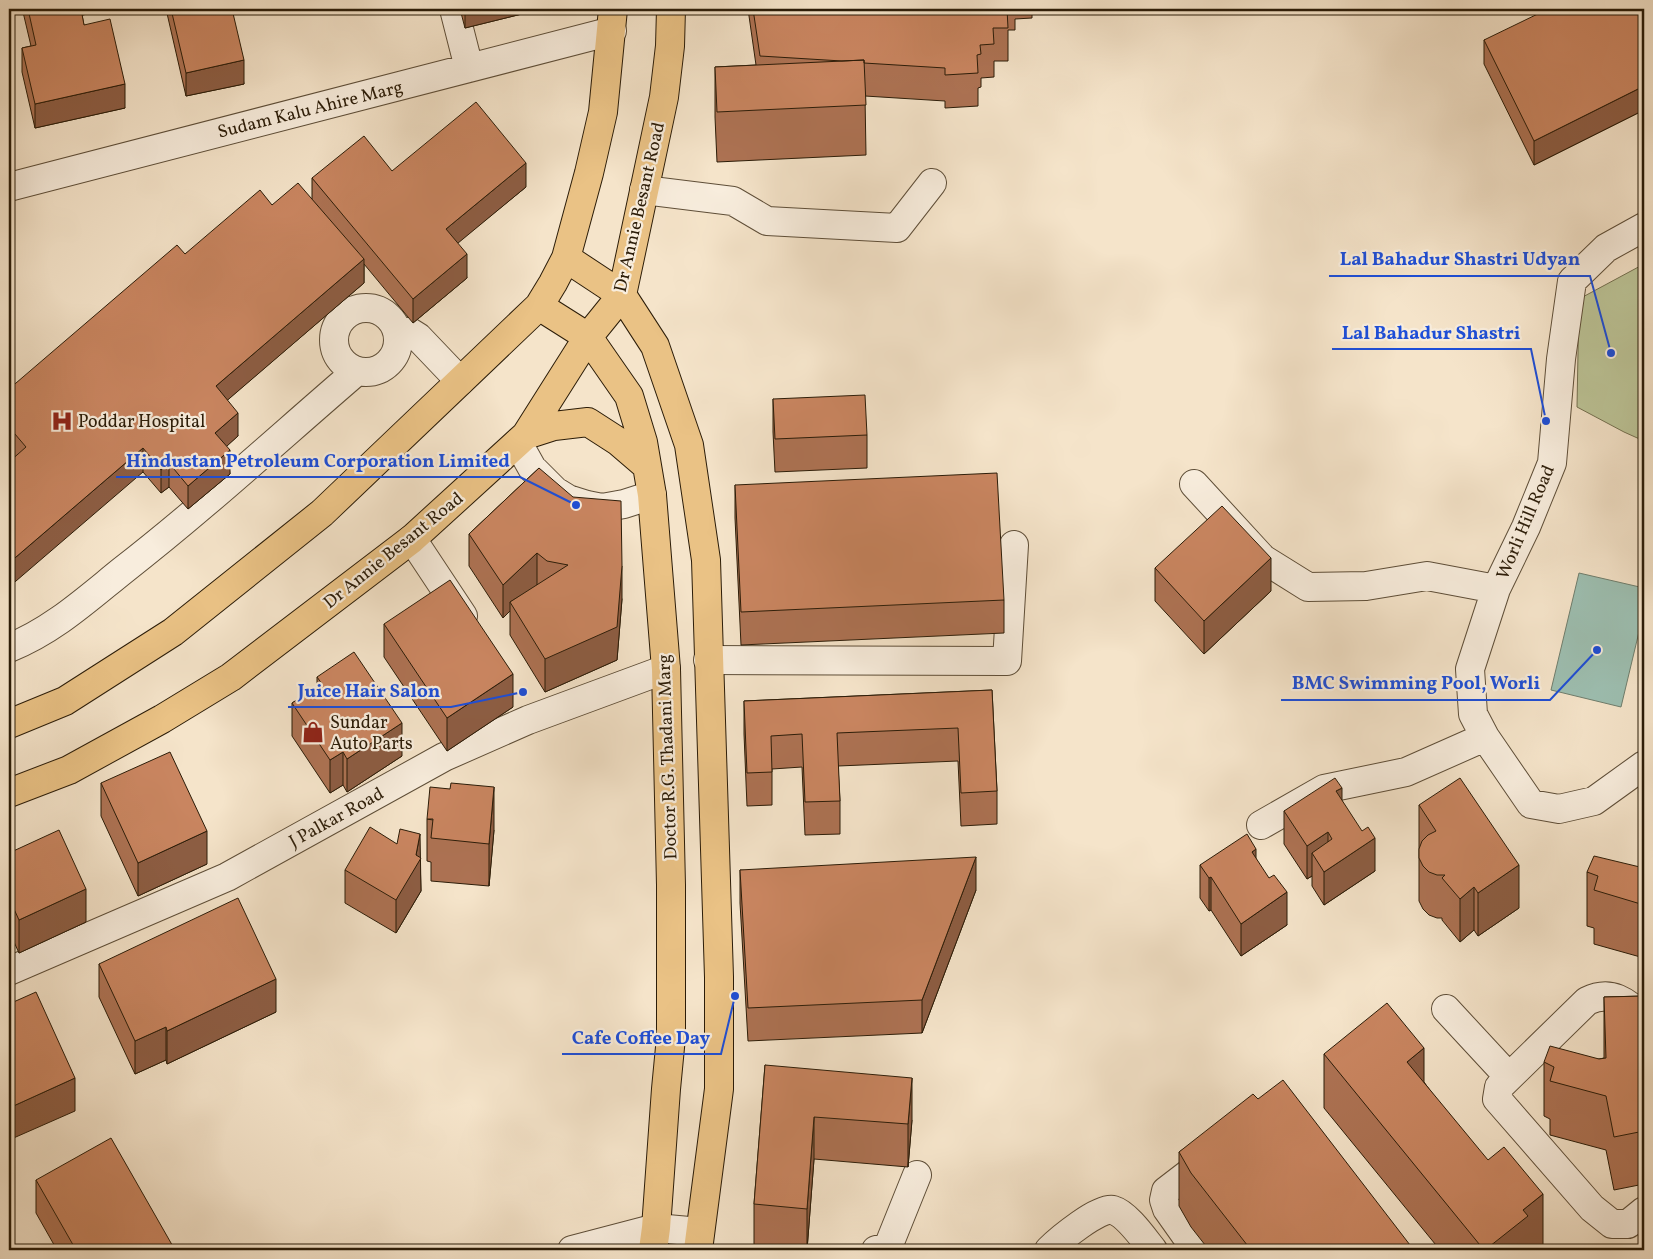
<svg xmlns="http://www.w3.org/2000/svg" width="1653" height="1259" font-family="Vollkorn,serif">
<rect width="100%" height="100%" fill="#f5e4ca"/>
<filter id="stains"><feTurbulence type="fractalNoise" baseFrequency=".004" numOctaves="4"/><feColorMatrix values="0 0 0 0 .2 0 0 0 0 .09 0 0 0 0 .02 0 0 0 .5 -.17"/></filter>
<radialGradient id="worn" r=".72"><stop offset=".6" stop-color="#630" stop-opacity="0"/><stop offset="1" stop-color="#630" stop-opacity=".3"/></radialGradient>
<path fill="#bcc497" stroke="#747050" d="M1644,264V441L1624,432L1577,407L1579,299Z"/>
<path fill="#9dbfb1" stroke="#6f7e6d" d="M1579,573L1644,588V611L1621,707L1551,690Z"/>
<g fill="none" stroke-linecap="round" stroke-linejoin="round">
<g stroke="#5e4e38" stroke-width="30">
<path id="minor" d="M454,9L469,68
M9,187L612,31
M644,190L733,201L767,221L897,228L932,183
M1644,227L1606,248L1572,281L1561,359L1552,463L1526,527L1496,589L1470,669L1473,714L1485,737L1531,804L1559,809L1594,801L1644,765
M334 340a32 32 0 1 1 64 0a32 32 0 1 1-64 0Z
M397,332H410L418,337L460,381
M518,443L532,468L555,491L568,499L587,505L602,508L624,504L652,495
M1194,484L1263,559L1308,587L1366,586L1427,576L1496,589
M412,539L463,616
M9,648C52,631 86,600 122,571C203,508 279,438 357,371
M708,660L1007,661L1014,545
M1261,825L1324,789L1406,772L1485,737
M9,971L227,877L444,757L528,720L666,669
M1446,1009L1509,1077
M1644,1018C1626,1002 1612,989 1587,1001L1499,1087L1497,1099L1592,1208L1612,1224H1628L1644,1211
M572,1250L656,1228L700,1232
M876,1250L888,1247L917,1175
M1049,1250C1059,1240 1100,1206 1113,1210C1127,1214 1144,1239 1153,1250
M1196,1250L1167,1209L1164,1200L1166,1191L1209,1158"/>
</g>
<g stroke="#2b1c08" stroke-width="30">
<path id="major" d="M566,258L622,295L655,346L689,445L706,560L719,977V1089L698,1250
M539,306L588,337L629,396L643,442L652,495L666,669L671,885V1037L666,1089L656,1228L653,1250
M526,435L554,426L588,422L619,442L647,466
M9,724L65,701L173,632L322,513L539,306L553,283L566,258L589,173L603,112L613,9
M9,793L69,770L162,719L231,677L412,539L526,435L588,337L622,295L664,97L670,46L671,9"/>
</g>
<use href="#minor" stroke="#f8eddd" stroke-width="28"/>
<use href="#major" stroke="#eac285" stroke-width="28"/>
</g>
<path fill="#ad7253" stroke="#2b1c08" d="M9,9H104V11L82,15L84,25L125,108L35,128L22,72V48L31,46L23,12Z
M166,9H232L244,84L186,96Z
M460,9H537L534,11L465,28Z
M748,9H1032V18L1015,19V30H1008V61H994V77L981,78V87L978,88V106L945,108V101L865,96L866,155L717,162L715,117V67L756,65Z
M1644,9V110L1534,165L1484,64V40Z
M392,171L526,187L457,243L467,278L413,323L364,264V283L227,400L238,436L226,446L230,474L188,509L169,487L161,493L143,472L14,457L9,451V389L185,254L272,205L312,199V178Z
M773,399L867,435V468L775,472L773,432Z
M539,468L622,599L617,660L545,692L510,635V611L503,618L469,566V534Z
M735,485L1004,600V633L741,645L735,518Z
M1155,568L1271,591L1204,654L1155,601Z
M384,624L513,707L447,751L384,657Z
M317,677L402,756L347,792L343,785L330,793L292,736V703L317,687Z
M992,690L997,791V824L961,826L958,761L838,766L840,801V834L805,835L802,767L772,769V805L747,806L744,734V701Z
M101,783L207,864L138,896L101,816Z
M1342,801L1375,871L1324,905L1312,886V876L1307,879L1284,844V811Z
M1419,805L1519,908L1478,936L1474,930L1460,942L1442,920V918H1437L1429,915L1423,909L1419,901Z
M427,819L494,830L489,886L431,881V862L427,861Z
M9,853L86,922L19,953L9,931Z
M420,857L421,891L396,933L345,903V870Z
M1256,859L1287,925L1241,956L1211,910L1209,911L1200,898V865Z
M1643,868H1644V958L1594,944V928L1587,926V872Z
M740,870L976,890L922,1033L748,1041L740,903Z
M99,964L276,1012L167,1064L166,1060L135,1074L99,997Z
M1644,996V1184L1614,1190L1606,1150L1550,1135V1119L1544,1116V1062L1599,1059L1604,1058V997Z
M1324,1054L1424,1082L1543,1247L1539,1250H1440L1324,1108Z
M765,1065L912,1120L908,1167L814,1159L807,1250H796L754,1246V1204Z
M1258,1099L1410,1250H1209L1191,1227L1179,1206V1152Z
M36,1180L175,1250H57L36,1213Z"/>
<path fill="#8d5d43" stroke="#2b1c08" d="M9,9H23V12L9,15Z
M77,9H104V11L77,16Z
M465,9H537L534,11L465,28Z
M244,60V84L186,96V73Z
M125,84V108L35,128V104Z
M1644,86V110L1534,165V141Z
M526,163V187L446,253V229Z
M467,254V278L413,323V299Z
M364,259V283L216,410V386Z
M238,413V436L215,457V433Z
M143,448V472L9,587V563Z
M230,450V474L188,509V486Z
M169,463V487L161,493V470Z
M537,553V586L510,602V611L503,618V585Z
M1271,558V591L1204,654V621Z
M622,566V599L617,660L545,692V659Z
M513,674V707L447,751V718Z
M402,723V756L347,792V759Z
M343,752V785L330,793V760Z
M494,787V830L489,886V844Z
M1342,788V821L1336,791Z
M207,831V864L138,896V863Z
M1328,832V865L1312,853V876L1307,879V846Z
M420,834L421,891L396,933V900L416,855Z
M1375,838V871L1324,905V872Z
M1256,849V882L1252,852Z
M976,857V890L922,1033V1000Z
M1519,865V908L1478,936V893Z
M1211,877V910L1209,911V878Z
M1474,887V930L1460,942V899Z
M86,889V922L19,953V920Z
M1287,892V925L1241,956V924Z
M276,979V1012L167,1064V1031Z
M166,1027V1060L135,1074V1041Z
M1424,1048V1102L1407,1062Z
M75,1078V1111L9,1140V1108Z
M912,1078V1120L908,1167V1124Z
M1644,1080V1131H1642V1083Z
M814,1117V1159L807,1250V1209Z
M1543,1194V1247L1539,1250H1485L1523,1210Z
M1410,1245V1250H1403Z"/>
<path fill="#c98560" stroke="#2b1c08" d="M28,9H81L84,25L110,19L125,84L35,104L22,48L36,45Z
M171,9H232L244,60L186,73Z
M753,9H1007L1008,28H993L994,44L980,45L981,54L977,55L978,73L945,75V68L864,63V60L842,61L760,56Z
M1548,9H1644V86L1534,141L1484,40Z
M864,60L866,105L717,112L715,67Z
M476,102L526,163L446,229L467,254L413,299L312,178L364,136L392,171Z
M298,183L364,259L216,386L238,413L215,433L230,450L188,486L169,463L161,470L143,448L9,563V462L26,447L9,427V389L177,245L185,254L260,190L272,205Z
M865,395L867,435L775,439L773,399Z
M539,468L573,497L621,501L622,566L617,627L545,659L510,602L568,565L547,561L537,553L503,585L469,534Z
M997,473L1004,600L741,612L735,485Z
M1222,506L1271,558L1204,621L1155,568Z
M450,580L513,674L447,718L384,624Z
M354,652L402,723L347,759L343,752L330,760L292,703L322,684L317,677Z
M992,690L997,791L961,793L958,728L837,733L840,801L805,802L802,734L771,736L772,772L747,773L744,701Z
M170,752L207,831L138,863L101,783Z
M1335,778L1342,788L1336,791L1362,831L1368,827L1375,838L1324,872L1312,853L1332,839L1328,832L1307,846L1284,811Z
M1460,778L1519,865L1478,893L1474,887L1460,899L1442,878L1445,875H1437L1429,872L1423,866L1419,858V849L1422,841L1428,835L1436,831L1419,805Z
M451,783L494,787L489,844L431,838L433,819H427L430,787L450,789Z
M370,827L397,844L400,829L420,834L416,855L421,858L396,900L345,870Z
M59,830L86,889L19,920L9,898V853Z
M1247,834L1256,849L1252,852L1269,878L1274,875L1287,892L1241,924L1211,877L1209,878L1200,865Z
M1594,856L1644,868V905L1594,890L1598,876L1587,872Z
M976,857L922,1000L748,1008L740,870Z
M238,898L276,979L167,1031L166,1027L135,1041L99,964Z
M36,992L75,1078L9,1108V1004Z
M1644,996V1080L1642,1083L1639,1082L1644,1108V1131L1614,1137L1606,1096L1550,1081L1554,1067L1544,1062L1550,1046L1599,1059L1606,1058L1604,997Z
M1387,1003L1424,1048L1407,1062L1488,1160L1504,1147L1543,1194L1523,1210L1528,1216L1485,1250H1484L1324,1054Z
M765,1065L912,1078L908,1124L814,1117L807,1209L754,1204Z
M1283,1080L1410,1245L1403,1250H1251L1191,1173L1179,1152L1253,1094L1258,1099Z
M111,1138L175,1250H76L36,1180Z
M948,1246L949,1250H934Z"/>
<defs>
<g id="hospital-bare" transform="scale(1.725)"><path d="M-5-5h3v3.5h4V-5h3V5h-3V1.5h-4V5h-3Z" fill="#8f2418" stroke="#f8eddd" stroke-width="2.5" paint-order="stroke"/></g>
<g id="shop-bare" transform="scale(1.725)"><path d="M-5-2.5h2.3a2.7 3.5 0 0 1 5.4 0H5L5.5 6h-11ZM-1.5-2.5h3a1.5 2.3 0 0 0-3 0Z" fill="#8f2418" stroke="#f8eddd" stroke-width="2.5" paint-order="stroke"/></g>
</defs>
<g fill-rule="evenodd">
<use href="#hospital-bare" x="62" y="421"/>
<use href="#shop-bare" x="313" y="732"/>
</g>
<g text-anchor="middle" stroke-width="4.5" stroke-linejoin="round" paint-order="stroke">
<g font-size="18" fill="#2b1c08" stroke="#f8eddd">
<text transform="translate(310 109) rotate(-14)" y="6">Sudam Kalu Ahire Marg</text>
<text transform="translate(639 207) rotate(-77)" y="6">Dr Annie Besant Road</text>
<text transform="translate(1525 522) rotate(-67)" y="6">Worli Hill Road</text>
<text transform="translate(393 550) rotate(-39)" y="6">Dr Annie Besant Road</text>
<text transform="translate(667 757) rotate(-92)" y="6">Doctor R.G. Thadani Marg</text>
<text transform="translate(336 817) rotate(-29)" y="6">J Palkar Road</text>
</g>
<g font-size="18" fill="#2b1c08" stroke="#f8eddd" text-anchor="start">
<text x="78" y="427">Poddar Hospital</text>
<text x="330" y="728">Sundar<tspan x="330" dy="21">Auto Parts</tspan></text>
</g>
</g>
<path fill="none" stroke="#1d4ed8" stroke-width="2" d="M1611 353L1590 276H1329M1546 421L1531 349H1332M576 505L520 477H116M1597 650L1550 700H1281M523 692L451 707H288M735 996L721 1054H562"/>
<g fill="#1d4ed8" stroke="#f8eddd" stroke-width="2">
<circle cx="1611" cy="353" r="5"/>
<circle cx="1546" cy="421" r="5"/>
<circle cx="576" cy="505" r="5"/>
<circle cx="1597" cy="650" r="5"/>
<circle cx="523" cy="692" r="5"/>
<circle cx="735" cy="996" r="5"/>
</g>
<g font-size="19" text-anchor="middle" font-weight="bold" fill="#1d4ed8" stroke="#f8eddd" stroke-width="4.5" stroke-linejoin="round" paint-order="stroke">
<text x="1460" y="265">Lal Bahadur Shastri Udyan</text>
<text x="1431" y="339">Lal Bahadur Shastri</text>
<text x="318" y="467">Hindustan Petroleum Corporation Limited</text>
<text x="1416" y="689">BMC Swimming Pool, Worli</text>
<text x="369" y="697">Juice Hair Salon</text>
<text x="641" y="1044">Cafe Coffee Day</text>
</g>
<rect width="1653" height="1259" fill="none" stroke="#f5e4ca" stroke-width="30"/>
<rect x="10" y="10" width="1633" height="1239" fill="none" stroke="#2b1c08" stroke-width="2.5"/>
<rect x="15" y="15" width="1623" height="1229" fill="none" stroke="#2b1c08"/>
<rect width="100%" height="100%" filter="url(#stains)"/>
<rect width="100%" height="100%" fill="url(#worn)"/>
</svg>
